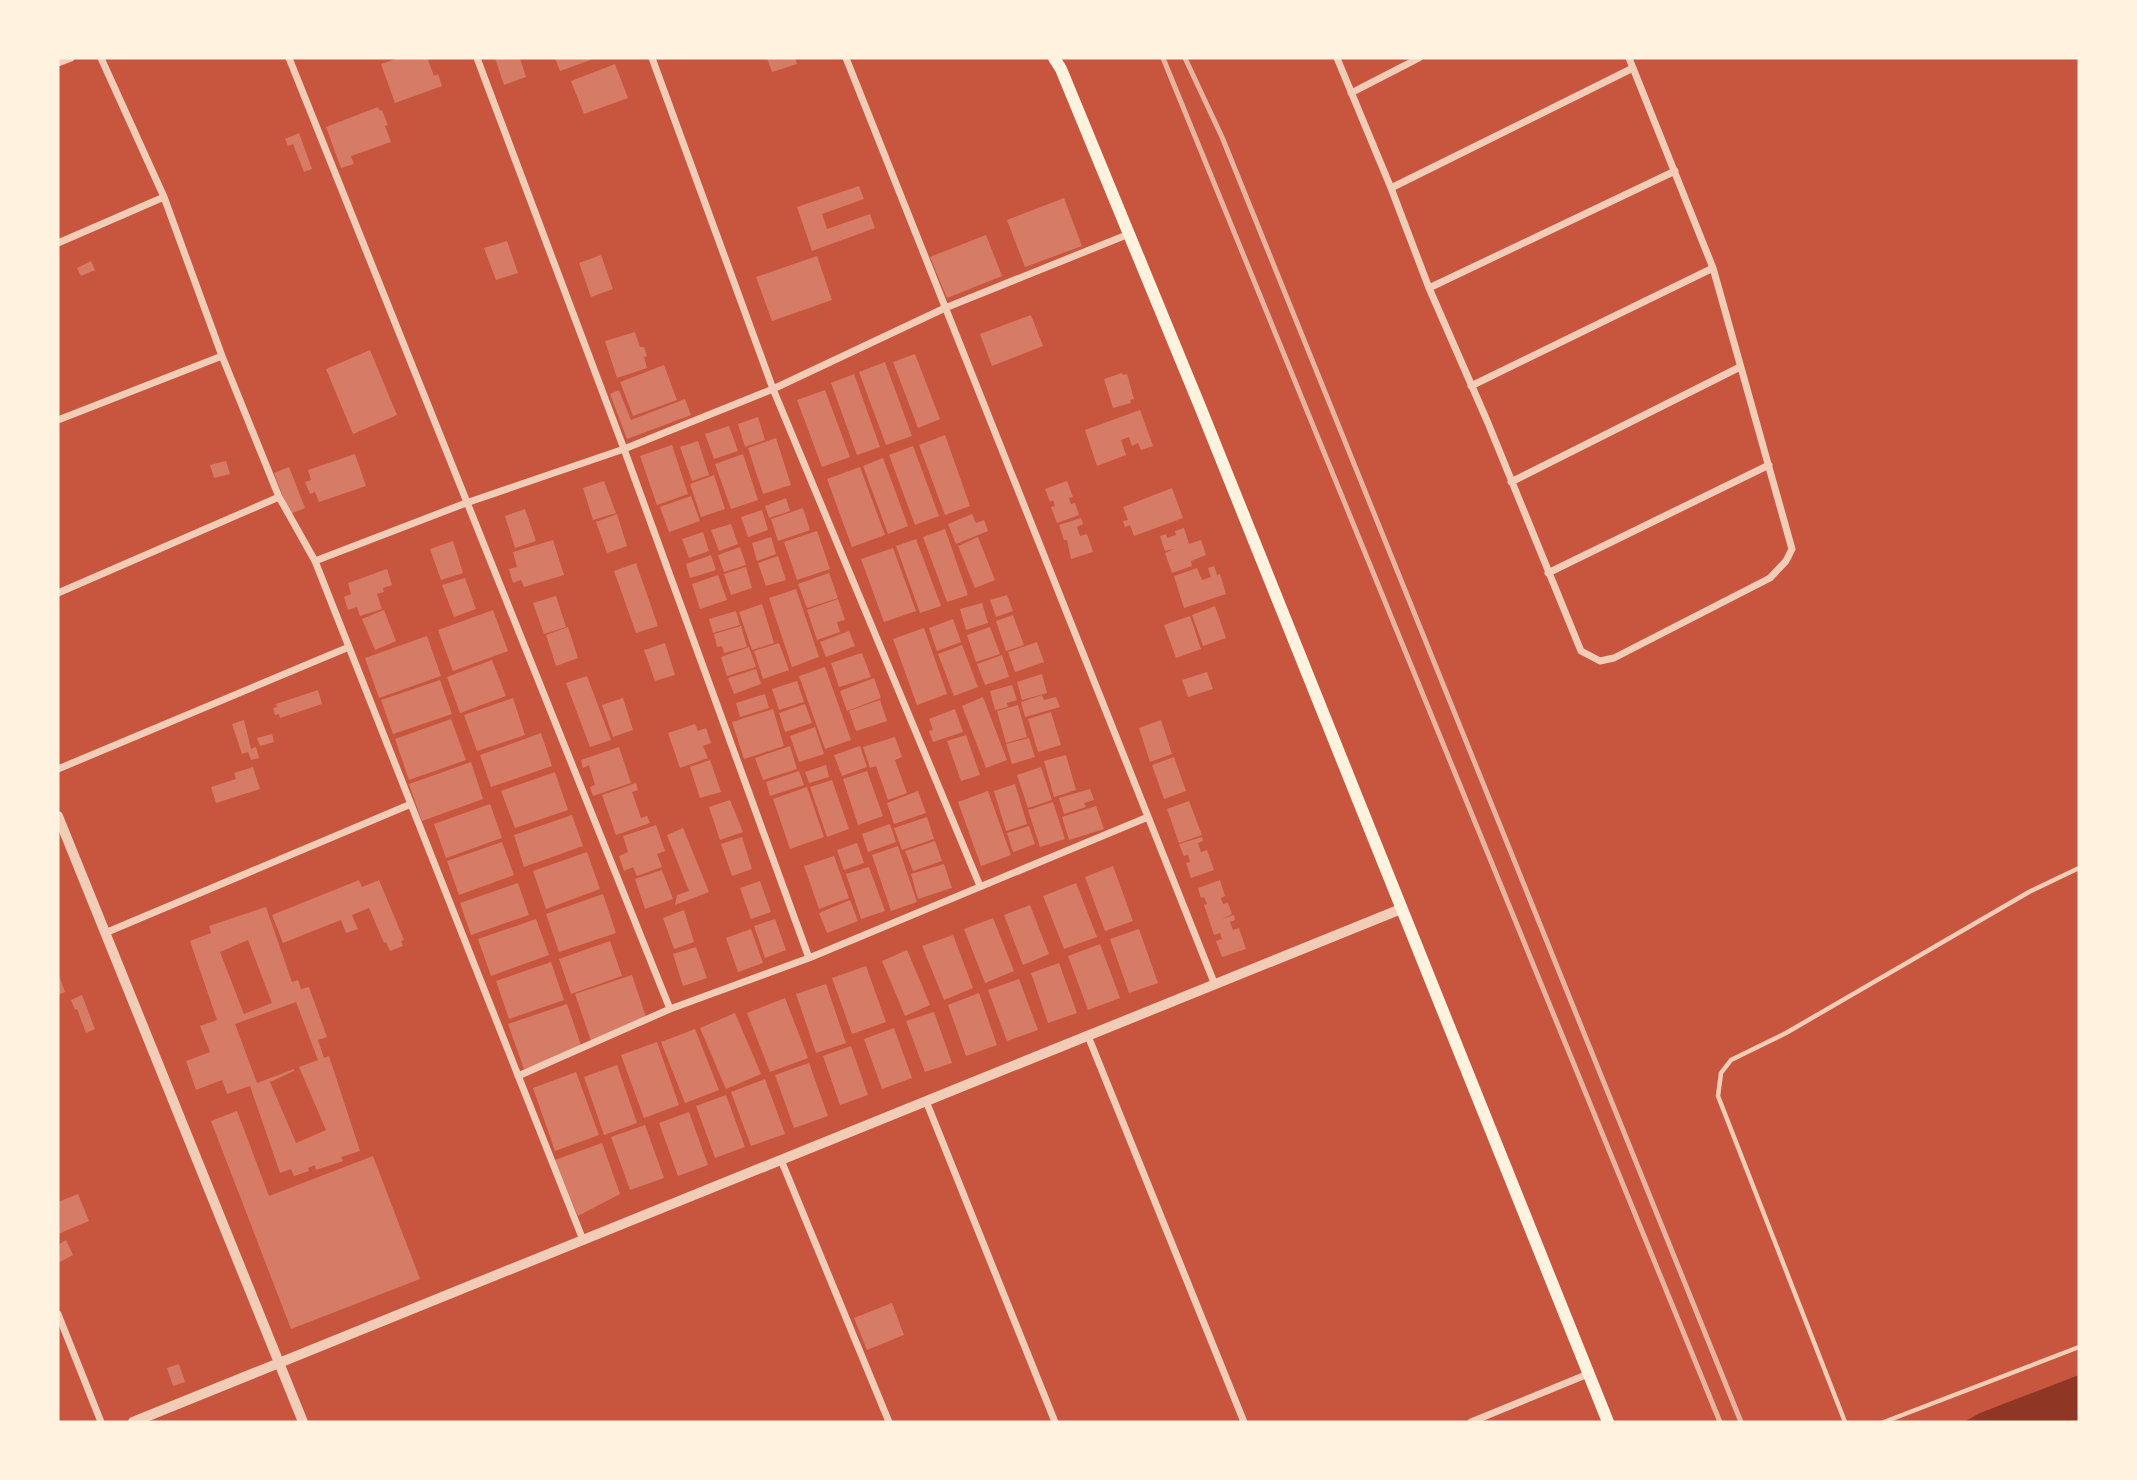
<svg xmlns="http://www.w3.org/2000/svg" width="2137" height="1480" font-family="'Archivo Narrow',sans-serif">
<rect width="100%" height="100%" fill="#c8553d"/>
<path fill="#8f3625" d="M2079,1375V1422H1964L1980,1413Z"/>
<path fill="#d67c66" fill-rule="evenodd" d="M399,58H433L428,60L434,76L438,74L442,86L395,103L381,64Z
M495,58H520L526,77L504,85Z
M555,58H596L560,71Z
M767,58H795L797,64L772,72Z
M615,64L628,98L584,114L571,81Z
M378,107L380,111L382,110L388,125L385,126L391,142L351,156L354,164L341,168L326,127Z
M299,133L312,169L304,172L293,144L288,146L285,139Z
M859,186L864,199L822,214L827,229L870,214L875,228L812,251L797,207Z
M1064,198L1082,246L1025,267L1007,220Z
M986,235L1002,276L947,298L930,257Z
M507,241L518,273L496,280L484,248Z
M601,255L613,289L591,297L579,263Z
M817,256L832,300L772,321L756,277Z
M91,261L95,270L81,276L77,268Z
M1031,315L1043,346L992,366L980,334Z
M635,332L640,347H644L647,356L644,357L647,368L617,378L605,341Z
M370,350L397,415L353,434L326,369Z
M915,354L940,419L918,428L893,362Z
M885,362L912,436L886,445L859,372Z
M664,365L677,400L633,416L620,382Z
M1122,373L1123,375L1127,374L1134,399L1130,400L1131,403L1113,408L1104,379Z
M854,374L880,447L857,455L831,383Z
M619,390L631,420L685,399L691,415L627,439L610,394Z
M825,390L850,457L822,467L797,400Z
M1140,410L1153,446L1141,450L1138,443L1132,446L1129,437L1121,440L1126,455L1097,466L1085,430Z
M758,417L765,440L745,447L738,424Z
M729,426L738,451L714,459L705,434Z
M945,435L970,506L945,515L919,445Z
M776,438L791,485L763,494L748,448Z
M698,441L709,475L692,481L680,447Z
M672,445L688,494L657,505L640,456Z
M913,446L939,516L915,525L889,455Z
M355,454L366,486L319,502L315,492L310,494L305,482L311,480L308,470Z
M743,454L758,500L731,509L715,464Z
M883,458L908,526L888,534L863,466Z
M226,461L230,474L214,478L210,465Z
M289,467L305,508L290,514L274,473Z
M860,467L885,535L852,547L827,479Z
M714,475L725,509L701,517L690,484Z
M604,481L616,513L593,520L583,488Z
M1067,481L1073,497L1069,498L1071,504L1075,503L1079,515L1057,523L1051,507L1055,506L1053,500L1050,502L1045,489Z
M1172,488L1183,518L1134,536L1130,525L1125,527L1123,521L1128,520L1123,507Z
M691,496L700,521L669,532L660,507Z
M786,498L790,511L769,518L765,506Z
M803,508L810,530L778,541L771,519Z
M525,509L536,541L515,548L505,516Z
M762,510L768,530L748,537L741,517Z
M617,514L627,546L607,553L596,522Z
M972,514L976,523L984,520L988,531L956,544L948,524Z
M1081,518L1083,524L1077,527L1080,536L1087,534L1093,552L1071,559L1067,540H1064L1059,525Z
M731,524L738,544L719,551L711,530Z
M1184,528L1189,544L1201,540L1206,555L1191,561L1192,566L1172,573L1165,553L1174,549L1165,551L1160,536L1166,534L1167,538L1176,535L1175,531Z
M945,529L968,595L947,602L923,537Z
M817,531L830,569L797,580L784,542Z
M703,532L709,551L689,558L682,539Z
M771,537L776,554L757,561L752,543Z
M978,537L995,580L975,588L958,546Z
M916,539L941,606L920,613L896,546Z
M553,540L564,575L524,587L521,580L513,583L509,569L517,567L513,552Z
M453,541L463,573L441,580L430,549Z
M740,547L746,565L724,572L718,555Z
M893,548L916,611L884,622L861,559Z
M711,555L716,570L690,578L686,564Z
M778,556L786,580L766,586L758,563Z
M636,563L658,626L636,633L614,571Z
M1214,566L1217,575L1220,574L1226,594L1184,608L1174,576L1197,568L1202,580L1211,577L1208,568Z
M746,567L752,588L731,595L724,574Z
M387,569L392,585L383,588L384,592L377,594L382,609L360,616L357,607L348,610L344,597L351,594L348,583Z
M829,573L838,598L807,608L798,584Z
M718,575L727,600L700,609L692,584Z
M465,578L476,609L454,617L442,585Z
M796,589L819,657L792,667L769,598Z
M1007,595L1013,611L996,617L990,600Z
M556,596L566,627L544,634L533,603Z
M838,599L845,620L837,622L840,632L817,640L807,610Z
M982,603L988,623L966,630L960,609Z
M762,604L774,643L752,650L739,612Z
M1215,606L1226,638L1203,646L1192,615Z
M384,610L396,641L375,650L362,619Z
M493,610L508,651L453,671L438,630Z
M736,611L740,625L713,633L709,619Z
M1013,615L1024,645L1006,651L996,621Z
M1190,616L1201,649L1176,658L1164,625Z
M953,619L961,642L937,651L929,628Z
M741,626L747,647L724,653L722,646L717,647L714,634Z
M568,627L578,658L556,666L546,635Z
M990,627L1000,654L976,662L967,635Z
M924,628L947,694L917,705L893,639Z
M849,631L855,646L826,657L820,642Z
M427,636L441,676L379,698L365,658Z
M1037,642L1044,662L1015,672L1008,652Z
M665,643L675,675L655,681L644,650Z
M779,643L789,670L763,679L754,651Z
M962,645L978,687L954,696L938,654Z
M749,647L756,667L727,676L721,657Z
M862,653L871,677L839,687L831,663Z
M1002,655L1009,677L985,685L977,664Z
M492,660L506,696L460,713L447,677Z
M825,667L851,740L825,749L799,676Z
M756,669L761,684L734,694L728,678Z
M1207,672L1213,689L1188,697L1182,680Z
M1042,674L1047,693L1022,700L1017,682Z
M587,676L611,740L590,747L566,683Z
M874,678L881,698L847,711L840,691Z
M440,680L452,714L393,734L381,700Z
M797,681L804,702L779,710L772,689Z
M1012,685L1017,700L1007,703L1008,707L995,710L990,691Z
M318,690L322,704L280,718L279,714L275,715L273,708L277,707L276,704Z
M765,694L769,708L740,717L736,703Z
M1042,695L1044,700L1056,697L1060,707L1025,717L1021,702Z
M983,697L1007,760L986,768L962,706Z
M513,698L525,735L477,751L464,715Z
M623,698L633,730L613,737L602,705Z
M880,700L887,721L856,731L849,711Z
M805,704L812,723L785,732L779,713Z
M1018,705L1027,737L1006,743L997,711Z
M773,709L784,746L744,759L732,722Z
M955,709L963,732L933,742L929,731L933,730L929,719Z
M1051,712L1061,745L1038,752L1028,719Z
M451,719L466,760L409,780L395,739Z
M244,720L251,749L256,747L259,758L251,760L248,752L242,754L232,724Z
M1161,720L1172,754L1150,762L1139,728Z
M695,724L698,731L706,728L711,743L703,746L708,758L680,768L668,733Z
M815,727L824,754L799,762L790,736Z
M541,733L552,766L491,787L480,755Z
M272,734L274,742L260,746L257,738Z
M966,735L980,775L961,781L947,741Z
M895,737L902,757L895,760L907,793L888,800L876,766L870,768L863,747Z
M1029,738L1035,757L1012,764L1006,744Z
M790,746L797,769L763,780L755,758Z
M860,746L867,767L842,776L834,755Z
M619,747L631,783L593,796L590,787L595,785L589,765L583,768L581,760Z
M1066,755L1076,790L1054,797L1044,761Z
M1174,757L1186,791L1164,799L1152,765Z
M710,760L721,792L700,798L690,767Z
M471,762L483,799L422,821L409,784Z
M826,765L829,777L809,783L805,772Z
M253,767L260,789L216,803L211,787L236,779L234,773Z
M1041,767L1052,800L1028,808L1017,775Z
M799,771L804,785L770,796L766,782Z
M867,771L883,816L858,825L843,779Z
M555,772L568,810L515,828L501,791Z
M832,780L849,829L827,837L810,787Z
M636,783L638,790L632,792L641,818L647,816L650,823L616,835L602,795Z
M1015,784L1027,824L1006,831L994,791Z
M807,787L824,837L790,849L773,799Z
M1090,789L1094,800L1084,803L1086,807L1064,814L1059,798Z
M918,791L926,813L894,824L887,803Z
M988,791L1011,855L981,866L958,802Z
M730,800L743,832L720,840L709,807Z
M1189,801L1202,835L1179,843L1167,809Z
M1053,802L1065,839L1040,847L1028,810Z
M490,804L502,838L446,858L434,824Z
M1096,806L1104,829L1069,840L1062,817Z
M572,815L583,846L524,867L514,835Z
M927,817L934,839L902,850L894,828Z
M890,824L896,842L868,852L862,834Z
M656,825L665,851L657,854L662,867L637,876L633,867L624,871L619,856L628,852L623,836Z
M1029,826L1035,844L1013,852L1007,833Z
M683,828L709,892L675,905L677,895L689,891L667,835Z
M742,837L752,869L732,876L721,844Z
M1202,837L1203,841L1198,843L1201,852L1207,850L1214,870L1191,878L1186,863L1190,862L1188,855L1184,856L1179,844Z
M935,841L942,861L913,871L905,851Z
M502,842L514,875L459,895L447,861Z
M857,843L864,863L844,870L837,850Z
M898,846L917,902L891,911L872,855Z
M587,852L600,889L546,909L533,871Z
M834,856L849,898L819,909L804,866Z
M944,864L952,888L918,899L911,874Z
M1113,866L1133,921L1105,931L1085,877Z
M869,867L885,911L861,919L846,874Z
M662,870L673,899L645,909L635,879Z
M359,880L362,887L379,880L404,940L401,941L403,946L390,951L386,942L384,943L369,908L352,915L358,929L346,933L341,920L283,943L272,915Z
M1220,880L1225,896L1221,898L1223,904L1228,903L1232,914L1222,919L1234,915L1235,920L1230,922L1233,930L1239,928L1246,949L1222,957L1216,941L1222,939L1220,933L1214,935L1204,905L1207,904L1204,897L1201,898L1198,888Z
M760,881L771,912L751,919L740,888Z
M518,883L529,915L471,935L460,903Z
M1076,883L1097,937L1064,949L1043,896Z
M603,894L616,933L559,952L546,914Z
M850,900L858,921L827,933L819,913Z
M1030,905L1049,954L1023,965L1004,915Z
M266,907L292,982L298,980L301,989L309,987L327,1037L318,1040L324,1058L329,1056L360,1151L341,1157L343,1161L316,1170L315,1165L308,1168L309,1171L294,1176L291,1169L280,1173L250,1086L227,1094L222,1080L196,1090L186,1061L210,1052L200,1026L217,1020L190,941L211,933L209,926ZM248,940L272,1003L244,1014L220,952ZM296,1002L318,1060L299,1067L326,1130L296,1143L270,1082L294,1071V1069L257,1083L235,1024Z
M684,910L694,942L674,949L663,918Z
M993,918L1014,971L985,983L964,929Z
M536,919L549,955L491,976L478,939Z
M775,919L786,950L765,958L754,926Z
M751,929L763,963L738,972L726,938Z
M1139,929L1158,983L1129,993L1110,939Z
M953,935L973,988L944,1000L922,946Z
M610,941L622,976L571,994L559,959Z
M1100,944L1120,998L1088,1010L1068,956Z
M696,947L707,978L683,986L673,954Z
M907,950L930,1005L905,1016L882,961Z
M551,962L564,1000L509,1019L496,981Z
M1059,963L1077,1013L1048,1023L1031,973Z
M866,966L886,1022L852,1034L832,978Z
M58,973L65,992L58,995Z
M632,975L647,1020L591,1041L575,994Z
M1019,979L1038,1030L1007,1041L988,990Z
M826,984L846,1043L816,1053L796,994Z
M979,993L997,1045L966,1056L948,1005Z
M82,995L95,1029L86,1033L77,1009L75,1010L71,1000Z
M785,998L808,1058L770,1072L747,1013Z
M567,1004L582,1048L524,1069L508,1024Z
M934,1012L952,1063L925,1072L906,1021Z
M735,1013L761,1074L726,1089L700,1028Z
M894,1028L912,1078L882,1089L864,1039Z
M695,1029L719,1090L685,1103L661,1042Z
M657,1042L679,1105L644,1118L621,1055Z
M851,1046L868,1095L840,1105L823,1056Z
M809,1063L828,1116L794,1128L775,1075Z
M617,1065L637,1123L604,1135L584,1077Z
M576,1072L599,1135L555,1151L533,1088Z
M765,1079L785,1134L751,1146L731,1092Z
M726,1095L745,1147L715,1158L696,1106Z
M237,1111L269,1196L373,1156L420,1279L291,1329L211,1121Z
M689,1112L708,1165L678,1176L659,1123Z
M645,1125L664,1178L630,1190L611,1137Z
M602,1143L620,1194L578,1216L555,1160Z
M78,1194L89,1221L58,1234V1202Z
M66,1240L73,1255L58,1263V1245Z
M892,1303L904,1335L867,1350L854,1318Z
M179,1364L185,1382L173,1386L167,1368Z"/>
<g fill="none" stroke-linecap="round" stroke-linejoin="round">
<path stroke="#f1ccb7" stroke-width="4.5" d="M1845,1422L1718,1096L1721,1073L1731,1060L1786,1033L2029,892L2079,868
M1884,1422L2079,1347"/>
<path stroke="#f1ccb7" stroke-width="7" d="M101,58L164,197L222,356L279,497L315,561L583,1240
M289,58L670,1009
M477,58L624,449L809,958
M652,58L773,389L980,886
M846,58L1215,985
M1337,58L1391,188L1429,288L1488,423L1581,651L1600,661L1614,658L1770,578L1786,561L1792,549L1713,268L1629,58
M58,63L71,58
M1351,93L1419,58
M1391,188L1633,68
M58,243L164,197
M1429,288L1675,171
M1471,386L1713,268
M58,420L222,356
M1511,482L1740,367
M315,561L466,503L624,449L773,389L945,308L1129,234
M1548,573L1769,465
M58,593L279,497
M58,769L349,647
M105,933L411,804
M1088,1036L1244,1422
M518,1076L670,1009L809,958L1148,817
M926,1101L1055,1422
M781,1160L889,1422
M58,1314L101,1422
M1471,1422L1588,1374"/>
<path stroke="#f1ccb7" stroke-width="10" d="M58,816L303,1422
M133,1422L1401,909"/>
<path stroke="#fff3e0" stroke-width="12" d="M1054,58L1061,69L1201,409L1608,1422"/>
<path stroke="#e9b49f" stroke-width="5" d="M1163,58L1720,1422
M1185,58L1222,137L1741,1422"/>
</g>
<rect width="2137" height="1480" fill="none" stroke="#fff3e0" stroke-width="119"/>
</svg>
